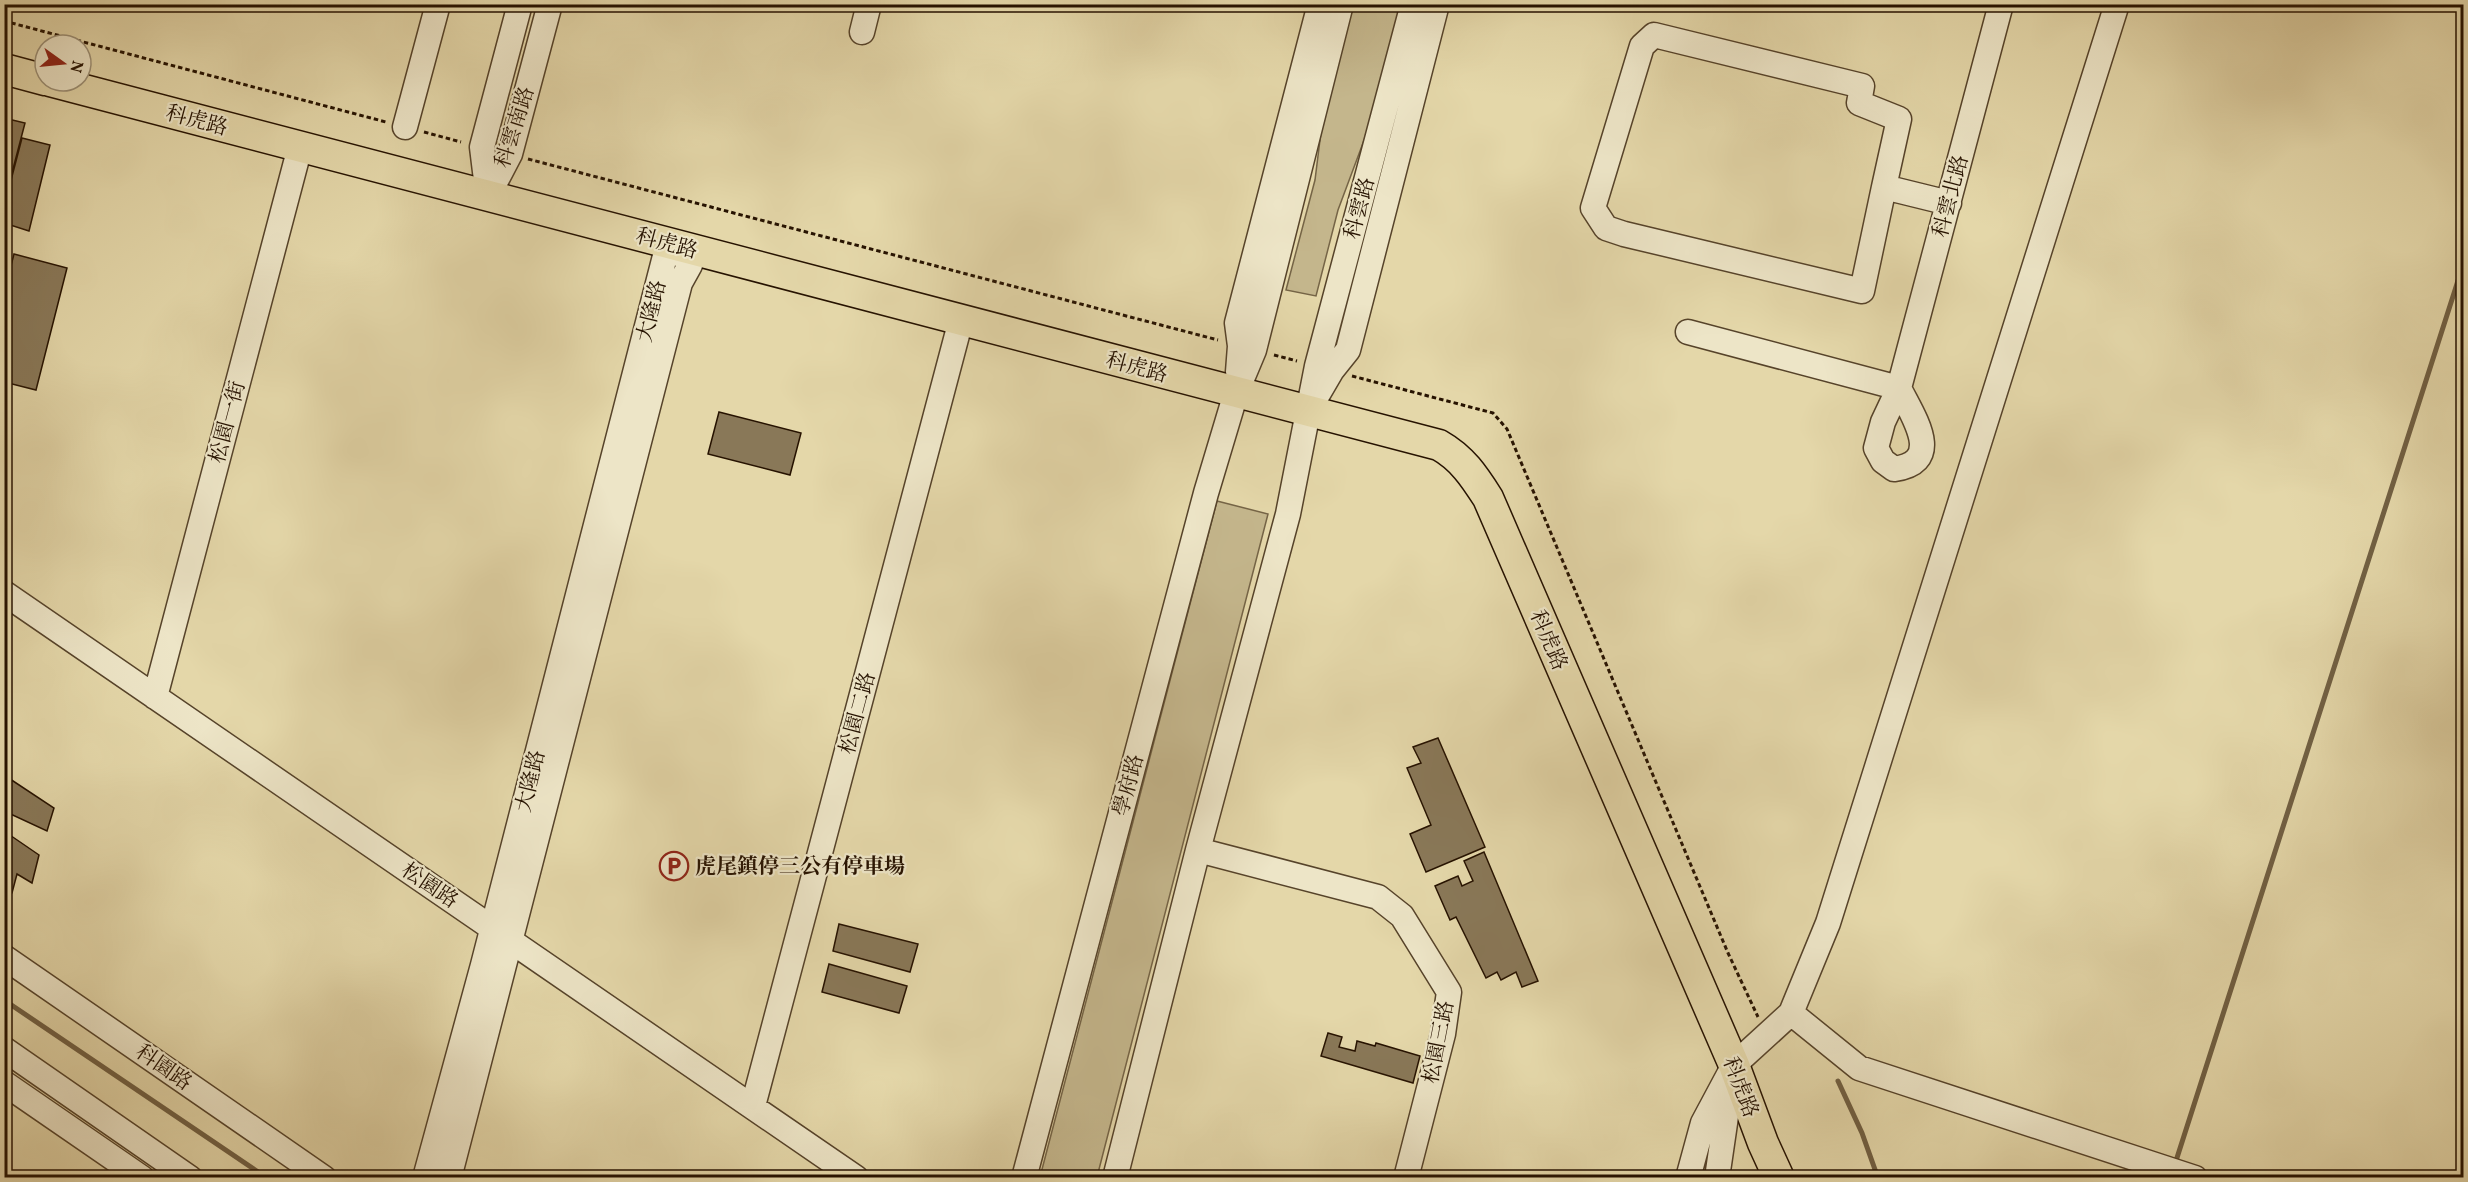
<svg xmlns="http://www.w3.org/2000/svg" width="2468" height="1182" font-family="Vollkorn,'Noto Serif TC',serif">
<rect width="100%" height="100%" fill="#e4d7a9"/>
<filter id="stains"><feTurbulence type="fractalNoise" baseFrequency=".00333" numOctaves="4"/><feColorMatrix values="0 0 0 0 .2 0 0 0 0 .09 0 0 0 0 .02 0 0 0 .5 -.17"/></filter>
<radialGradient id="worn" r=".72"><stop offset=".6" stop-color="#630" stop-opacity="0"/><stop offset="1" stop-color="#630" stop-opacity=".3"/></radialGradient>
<path fill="#c4b68c" stroke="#756446" stroke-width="1.5" d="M1353,5H1401L1366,135L1338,210L1316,296L1286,290L1315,180L1322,124Z
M1217,501L1268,514L1097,1177H1040Z"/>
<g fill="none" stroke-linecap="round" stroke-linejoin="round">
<path stroke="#716043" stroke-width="5" d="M4,1000L267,1178
M1838,1081L1862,1133L1878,1178
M2175,1164L2464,262"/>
</g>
<path fill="#897858" stroke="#261200" stroke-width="1.5" d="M4,118L25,123L7,192L4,191Z
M22,138L50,145L29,231L4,223V207Z
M14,254L67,268L36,390L4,382V293Z
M719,412L801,433L790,475L708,454Z
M1438,738L1485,847L1426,872L1410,834L1431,825L1407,768L1421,763L1413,747Z
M4,775L54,808L47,831L4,811Z
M4,831L39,855L32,883L17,874L12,893L4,902Z
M1484,852L1538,981L1522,987L1516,972L1501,980L1497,972L1486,978L1456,917L1450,920L1435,886L1458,876L1462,886L1473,881L1464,861Z
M839,924L918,944L910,972L833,951Z
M829,964L907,986L899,1013L822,992Z
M1328,1033L1342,1037L1339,1047L1355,1051L1357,1041L1375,1046L1376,1043L1420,1056L1413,1083L1321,1056Z"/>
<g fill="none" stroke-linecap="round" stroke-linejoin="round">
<g stroke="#56432a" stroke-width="27">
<path id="minor" d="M862,32L869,4
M405,127L438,4
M1884,187L1862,291L1624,234L1606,228L1593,208L1642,46L1654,35L1862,86L1859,103L1899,119L1884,187L1949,203
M488,196L510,154L550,4
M488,196L482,147L520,4
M1688,332L1899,388
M1238,372L1240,346L1237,323L1320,4
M1899,388C1912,415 1946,462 1894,469L1883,461L1876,448L1883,422L1899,388L2001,4
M1318,394L1332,370L1348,350L1437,4
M4,593L856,1178
M155,697L300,147
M1198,850L1378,897L1402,916L1449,992L1443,1034L1406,1178
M4,957L324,1178
M1791,1013L1859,1068L2195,1178
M4,1049L190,1178
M4,1083L142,1178
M753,1106L961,320
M425,1178L483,965L665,256L675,245L690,265L680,283L449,1178
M1024,1178L1206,493L1236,393L1254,350L1341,4
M1115,1178L1198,850L1288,514L1317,366L1413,4
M1688,1178L1703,1123L1734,1065L1791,1013L1828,923L2117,4
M1717,1178L1731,1082"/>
</g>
<g stroke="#261200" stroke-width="33">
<path id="major" d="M4,69L45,80
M50,81L1439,445C1462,458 1474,476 1488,498L1734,1065L1763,1143L1779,1178"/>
</g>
<path stroke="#261200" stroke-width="3" stroke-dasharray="4.5 3" stroke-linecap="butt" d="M4,21L386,122
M424,132L461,142
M528,159L1218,340
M1274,355L1297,361
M1352,376L1493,413L1507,429L1728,953L1758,1017"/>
<use href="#minor" stroke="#ede5c7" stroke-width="24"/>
<use href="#major" stroke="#e4d7a9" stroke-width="30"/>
</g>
<defs>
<g id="parking-ring" transform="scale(1.5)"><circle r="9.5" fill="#ede5c7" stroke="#8f2418" stroke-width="1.5"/><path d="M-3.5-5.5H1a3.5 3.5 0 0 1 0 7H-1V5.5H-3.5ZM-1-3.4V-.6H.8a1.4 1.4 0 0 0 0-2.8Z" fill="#8f2418"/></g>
</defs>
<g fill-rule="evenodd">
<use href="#parking-ring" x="674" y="866"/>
</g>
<g text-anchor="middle" stroke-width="4.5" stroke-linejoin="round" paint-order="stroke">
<g font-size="21" fill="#261200" stroke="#ede5c7">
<text transform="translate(197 120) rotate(15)" y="7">科虎路</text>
<text transform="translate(514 127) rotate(-72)" y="7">科雲南路</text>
<text transform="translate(1950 196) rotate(-75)" y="7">科雲北路</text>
<text transform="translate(1359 208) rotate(-75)" y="7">科雲路</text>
<text transform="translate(667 243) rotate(15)" y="7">科虎路</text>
<text transform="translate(651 311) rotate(-76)" y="7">大隆路</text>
<text transform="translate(1137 367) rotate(15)" y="7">科虎路</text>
<text transform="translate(227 422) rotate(-75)" y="7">松園一街</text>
<text transform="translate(1549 640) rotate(67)" y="7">科虎路</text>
<text transform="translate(857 713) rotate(-75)" y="7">松園二路</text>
<text transform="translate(530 781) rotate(-76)" y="7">大隆路</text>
<text transform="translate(1128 785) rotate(-75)" y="7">學府路</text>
<text transform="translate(430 885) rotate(34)" y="7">松園路</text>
<text transform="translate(1438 1042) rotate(-79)" y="7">松園三路</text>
<text transform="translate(164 1067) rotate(35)" y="7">科園路</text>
<text transform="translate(1741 1087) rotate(69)" y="7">科虎路</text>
</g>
<g font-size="21" font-weight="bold" fill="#261200" stroke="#ede5c7" text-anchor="start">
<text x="695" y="873">虎尾鎮停三公有停車場</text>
</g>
</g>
<rect width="2468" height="1182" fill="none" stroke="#e4d7a9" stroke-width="24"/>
<rect x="6" y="6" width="2456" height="1170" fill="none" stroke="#261200" stroke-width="3"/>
<rect x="12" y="12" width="2444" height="1158" fill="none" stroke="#261200" stroke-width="1.5"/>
<g transform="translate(63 63) rotate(105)"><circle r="28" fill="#ede5c7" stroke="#9d9177" stroke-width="1.5"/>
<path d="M0-4.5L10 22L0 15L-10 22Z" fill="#8f2418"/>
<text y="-9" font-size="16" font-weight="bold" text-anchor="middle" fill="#261200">N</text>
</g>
<rect width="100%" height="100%" filter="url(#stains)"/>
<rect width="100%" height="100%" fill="url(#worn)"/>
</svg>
